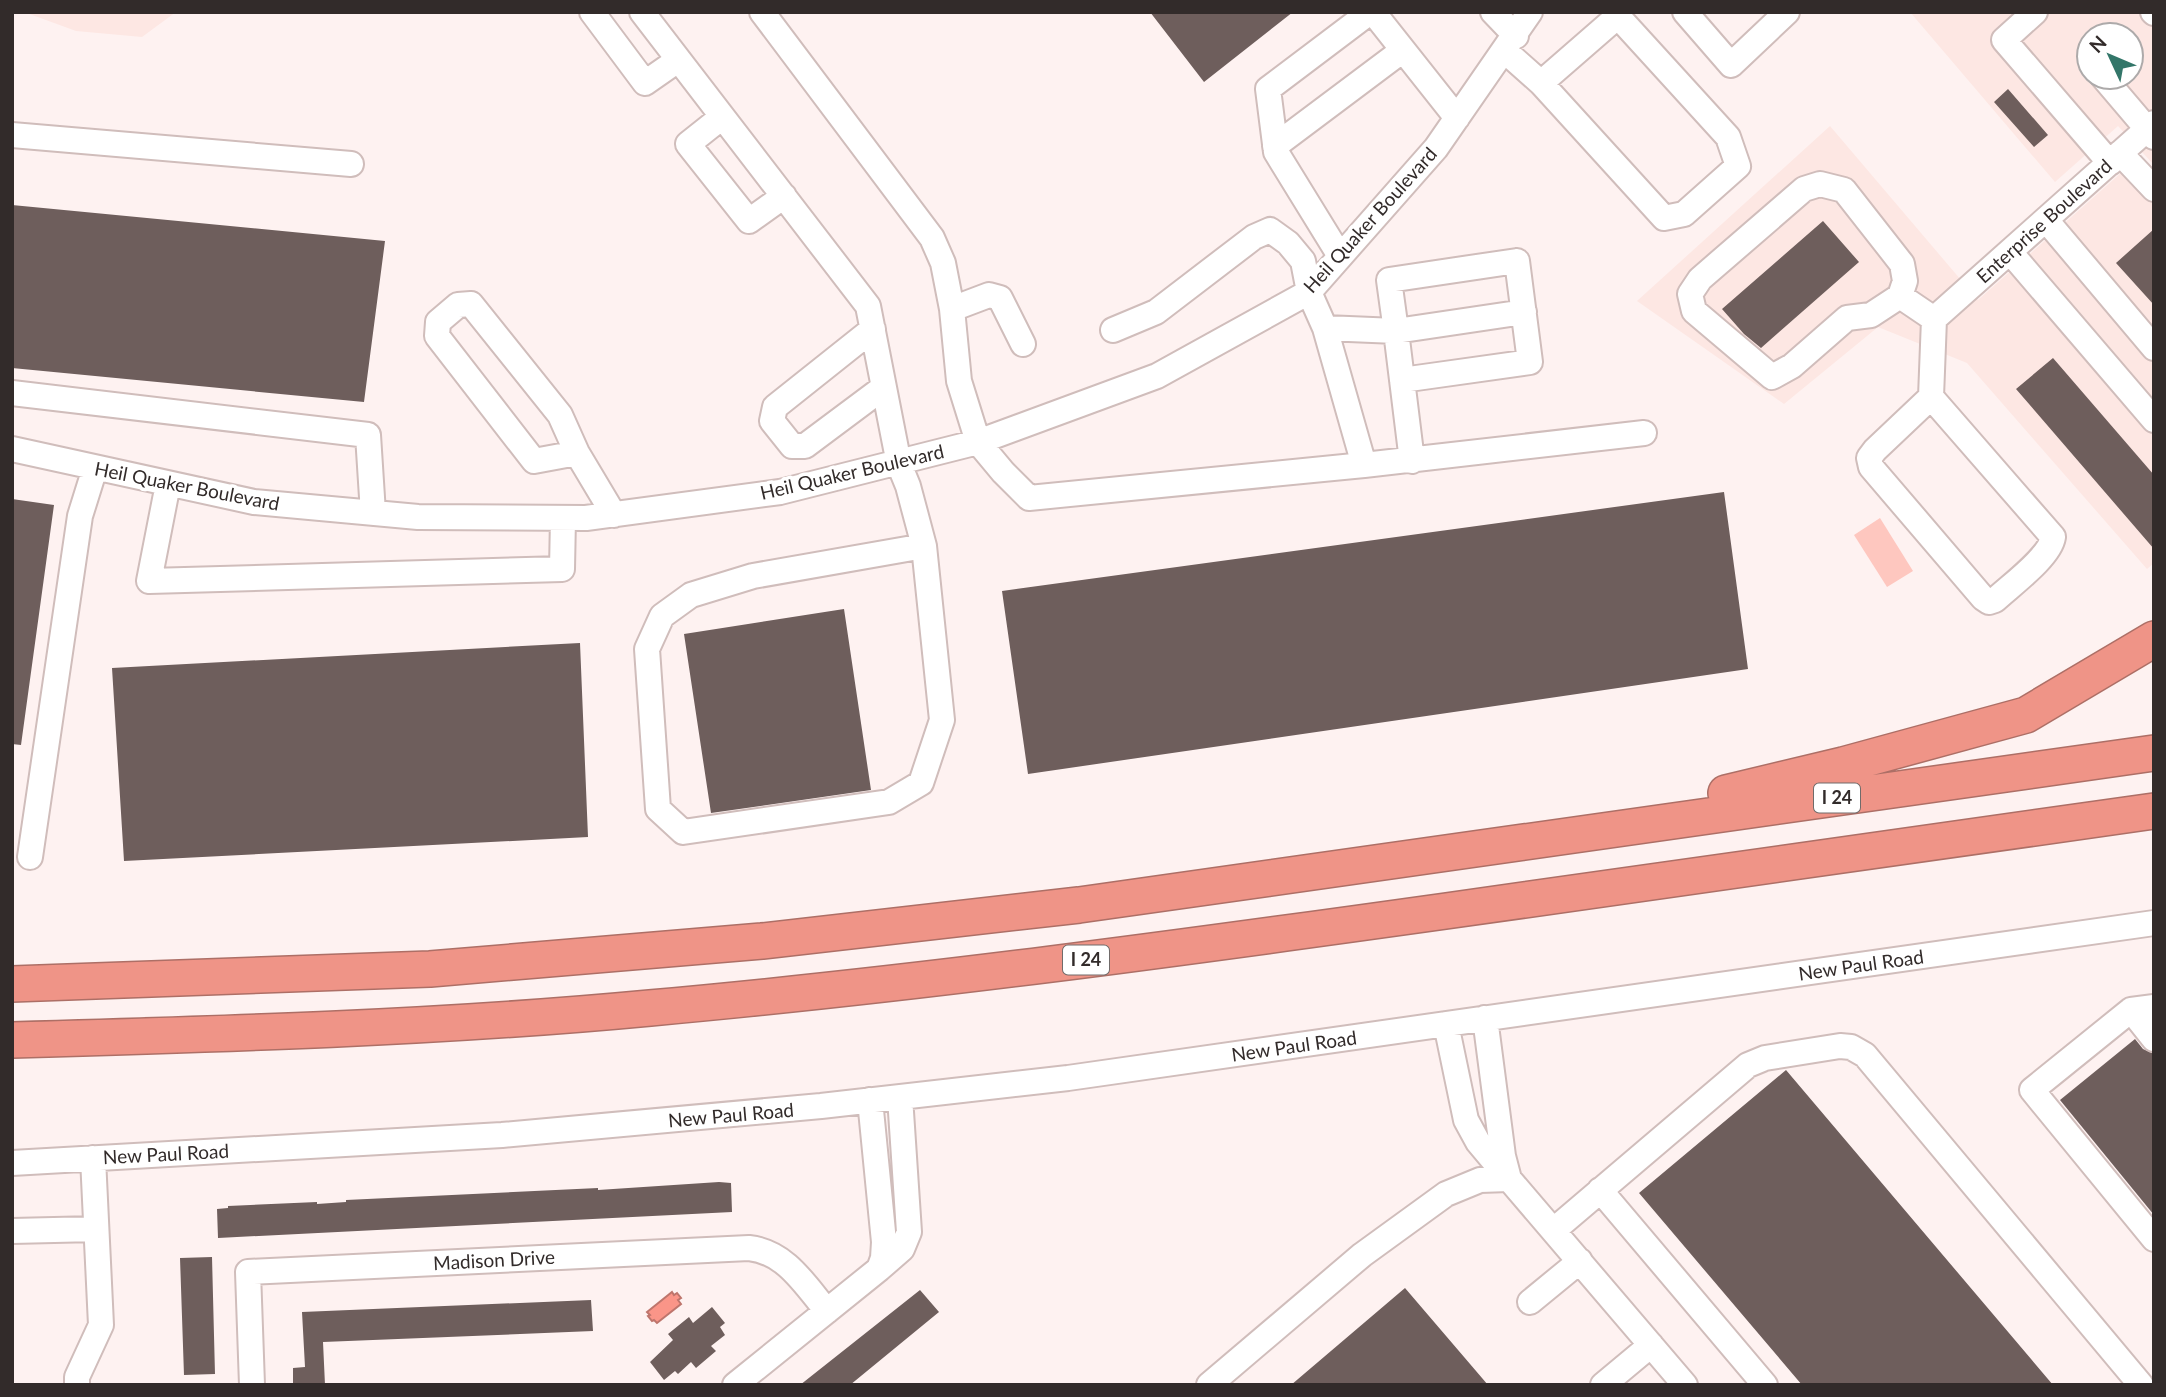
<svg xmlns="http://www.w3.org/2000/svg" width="2166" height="1397" font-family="Lato,sans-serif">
<rect width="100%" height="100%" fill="#fef2f1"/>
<path fill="#fde7e3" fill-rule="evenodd" d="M24,12H176L142,37L76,31Z
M1910,12H2154V165L2118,126L2055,182ZM2089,35H2131V77H2089Z
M1830,126L1978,300L2140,156L2154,171V563L2147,569L1967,363L1878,327L1784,404L1637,301Z"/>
<path fill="#fec7bf" d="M1880,518L1913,571L1887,587L1854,535Z"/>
<path fill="#fa9588" stroke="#be756c" stroke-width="2" d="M672,1292L674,1295L677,1293L681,1298L678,1300L681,1304L657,1323L654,1320L652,1321L648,1316L650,1315L647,1312Z"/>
<path fill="#6e5e5c" d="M1150,12H1293L1204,82Z
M2008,89L2048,135L2034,147L1994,102Z
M12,205L385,241L364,402L12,368Z
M1823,221L1859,262L1761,348L1744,334L1722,309Z
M2154,229V305L2116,263Z
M2053,358L2154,475V549L2016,389Z
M1724,492L1748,669L1028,774L1002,591Z
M12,499L54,505L21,745L12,744Z
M844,609L871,790L711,813L684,634Z
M580,643L588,837L124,861L112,668Z
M2135,1039L2143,1049L2154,1054V1215L2060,1100Z
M1786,1070L2053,1385H1802L1639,1193Z
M719,1182L731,1183L732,1212L218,1238L217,1209L228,1208V1206L317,1202V1204L346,1202V1200L598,1188V1190Z
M212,1257L215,1374L184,1375L180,1258Z
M1405,1288L1488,1385H1291Z
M920,1290L939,1312L850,1385H800Z
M591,1300L593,1331L323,1342L325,1385H293V1368L305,1367L302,1312Z
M712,1307L725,1323L720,1327L725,1335L711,1346L716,1351L696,1368L691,1362L678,1374L675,1371L664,1380L650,1362L673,1340L668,1334L689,1317L693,1323Z"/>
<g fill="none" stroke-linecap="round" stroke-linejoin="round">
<g stroke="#d0bdbb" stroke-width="28">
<path id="minor" d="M592,12L645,83L678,60
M642,12L868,306L899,464L908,486L924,546L942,720L921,783L889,802L683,832L658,809L647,649L662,616L691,595L753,576L924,546
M762,12L932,238L943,263L952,309L959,381L978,442L1003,472L1029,498L1364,465L1325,328L1309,292L1303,261L1288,243L1270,230L1254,237L1156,312L1113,330
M1373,12L1457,118
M1493,12L1516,36
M1685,12L1731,65L1787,12
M2035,12L2004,40L2110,163
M2153,12L2154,13
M1505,51L1541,83L1664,218L1684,214L1738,166L1728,137L1614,12
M2103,77L2154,137
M1541,83L1618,16
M722,117L688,144L749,221L784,196
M12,135L351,164
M1275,146L1403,50
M2120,153L2154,189
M2046,220L2154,348
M2010,252L2154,420
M1340,256L1276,152L1268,89L1370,12
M1900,296L1905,281L1902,264L1844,190L1820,184L1804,189L1700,279L1690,294L1694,311L1772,377L1792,366L1847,318L1871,315L1900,296L1934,319
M952,309L989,295L1000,298L1023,344
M1934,319L2154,123
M1325,328L1396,331L1412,461
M873,329L775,407L772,421L792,446H805L884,387
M1402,380L1530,362L1517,261L1389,280L1396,331L1524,312
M12,393L368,435L373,513
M1931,397L1875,450L1869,458L1871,467L1983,598L1989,602L1995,600C2011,585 2050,557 2053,537L1931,397L1934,319
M12,449L254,502L418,517L586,518L780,492L978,442L1157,376L1309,292L1436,148L1530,12
M577,453L534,461L437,336L438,322L458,305L471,304L560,415L577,453L614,515
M1364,465L1644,433
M168,484L149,581L562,569L563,518
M30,857L80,516L95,468
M2154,1007L2131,1010L2032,1090L2154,1239
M2131,1010L2154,1039
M1446,1024L1466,1120L1478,1142L1509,1179L1503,1156L1485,1018
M870,1100L884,1242L883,1258L879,1269L902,1249L909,1232L900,1097
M12,1163L502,1135L821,1106L1068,1078L2154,923
M1600,1190L1765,1385
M1554,1230L1748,1065L1765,1058L1840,1046L1851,1047L1865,1055L2141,1385
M12,1231L96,1229
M1530,1302L1580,1261
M77,1385V1377L101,1325L93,1158
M252,1385L248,1272L749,1248C786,1252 805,1285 827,1311
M735,1385L879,1269
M1209,1385L1362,1255L1446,1194L1480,1180L1509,1179L1685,1385
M1603,1385L1651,1345"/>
</g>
<g stroke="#ad6f66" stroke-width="38">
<path id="highway" d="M1726,793L1843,765L2026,715L2154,639
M12,984L430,969L762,941L1079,905L2154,753
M12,1040C225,1034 438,1028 650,1008C917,984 1181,948 1446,911C1682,878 1918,844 2154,811"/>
</g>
<use href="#minor" stroke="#fff" stroke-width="24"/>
<use href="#highway" stroke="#ef9487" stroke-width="35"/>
</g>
<g text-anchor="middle" stroke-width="7" stroke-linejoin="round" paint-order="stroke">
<g fill="#fff" stroke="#706b6a" stroke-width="2">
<rect x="1814" y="783.5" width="46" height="29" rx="5"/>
<rect x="1063" y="945.5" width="46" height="29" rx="5"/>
</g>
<g font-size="18" font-weight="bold" fill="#322b2a">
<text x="1837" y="804">I 24</text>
<text x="1086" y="966">I 24</text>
</g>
<g font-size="19" fill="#322b2a" stroke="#fff">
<text transform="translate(1370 220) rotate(-48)" y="7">Heil Quaker Boulevard</text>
<text transform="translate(2044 221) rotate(-42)" y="7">Enterprise Boulevard</text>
<text transform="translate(852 472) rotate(-13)" y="7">Heil Quaker Boulevard</text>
<text transform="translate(187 486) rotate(11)" y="7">Heil Quaker Boulevard</text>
<text transform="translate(1861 965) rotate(-8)" y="7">New Paul Road</text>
<text transform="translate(1294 1046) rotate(-8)" y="7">New Paul Road</text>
<text transform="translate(731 1115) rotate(-5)" y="7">New Paul Road</text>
<text transform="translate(166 1154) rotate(-3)" y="7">New Paul Road</text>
<text transform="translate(494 1260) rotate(-3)" y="7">Madison Drive</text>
</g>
</g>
<rect width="2166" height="1397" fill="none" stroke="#322b2a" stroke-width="28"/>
<g transform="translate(2110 56) rotate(314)"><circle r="33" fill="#ffffff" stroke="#adaaaa" stroke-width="2"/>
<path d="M0-5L12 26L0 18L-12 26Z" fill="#337669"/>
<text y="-10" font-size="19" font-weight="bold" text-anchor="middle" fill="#322b2a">N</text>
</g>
</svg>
